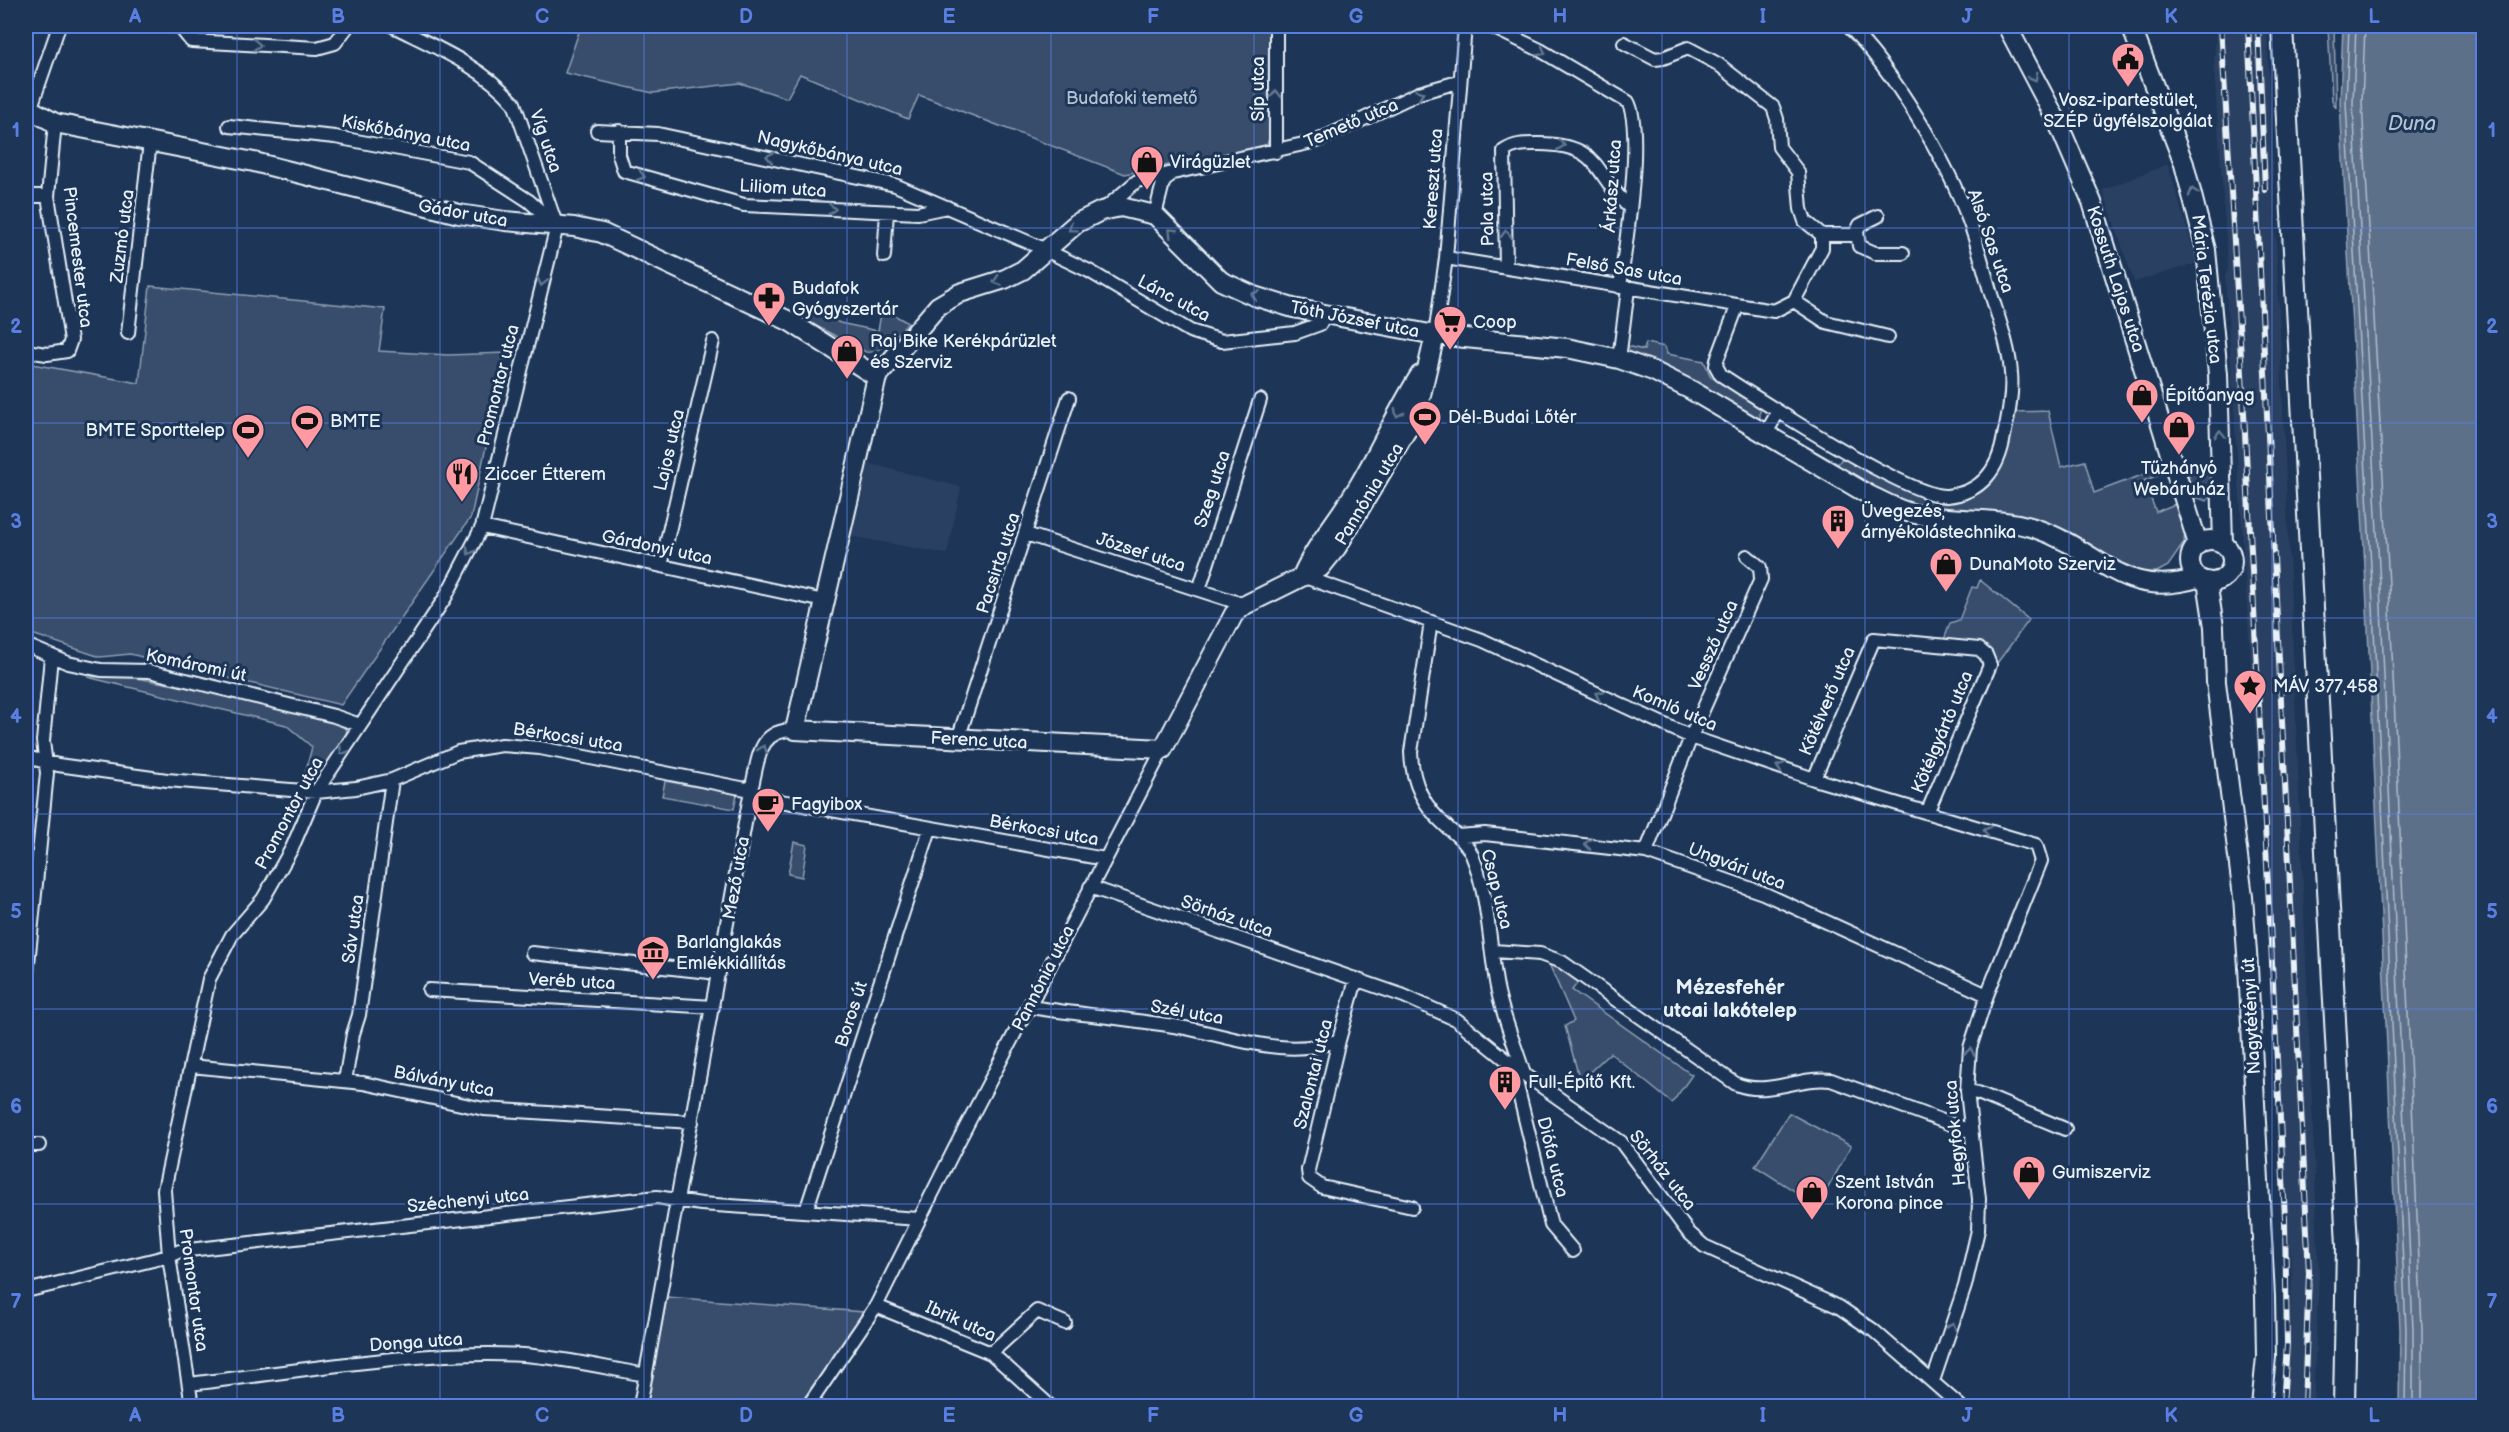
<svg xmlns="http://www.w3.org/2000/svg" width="2509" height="1432" font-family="'Balsamiq Sans',sans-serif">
<rect width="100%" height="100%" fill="#1d3557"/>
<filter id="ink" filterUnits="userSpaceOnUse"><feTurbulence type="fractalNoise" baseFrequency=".0167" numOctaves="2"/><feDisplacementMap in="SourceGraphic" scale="12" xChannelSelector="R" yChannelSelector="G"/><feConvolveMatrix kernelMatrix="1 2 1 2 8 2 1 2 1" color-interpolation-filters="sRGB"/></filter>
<g filter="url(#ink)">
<path fill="#2a4162" d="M2216,26H2267L2319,1273L2313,1406H2287L2292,1276L2225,276L2228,268L2214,69Z
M2168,164L2197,263L2134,282L2103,190Z
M867,463L961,487L947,554L850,536Z"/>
<path fill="#374d6c" stroke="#909fb2" stroke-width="1.5" d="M581,26H1271L1269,138L1267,145L1125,174L919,95L908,119L800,74L787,98L740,83L653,93L565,73Z
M2328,26H2334L2336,108L2332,100Z
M150,286L385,309L379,351L448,355L506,353L471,517L341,705L130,654L100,657L26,632V363L139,383Z
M882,308L908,323C895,335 884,354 866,352L803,319L812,310L840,323L878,331Z
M1646,343L1665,347L1667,354L1704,361L1711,377L1760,407V418L1757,419L1624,355L1626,346L1644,350Z
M2048,411L2061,467L2085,461L2094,493L2163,467L2165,472L2144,481L2156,512L2175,504L2185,529L2184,543L2168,566L2157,572H2142L2037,522L1906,508L1779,437L1783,433L1838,464L1842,458C1897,487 1970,538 2006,453C2011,441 2012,425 2014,412Z
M2197,464L2213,475L2211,496L2207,501L2194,497L2187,478Z
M1980,580L2029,620L1992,670L1993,654C1980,641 1962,641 1944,640L1950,623L1959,620L1972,587L1977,588Z
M126,676C165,684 326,709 347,730L346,735L313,783L303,781L312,747L286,725L87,677Z
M665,781L737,794L734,809L662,796Z
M794,842L807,845L802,877L788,874Z
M1554,964L1579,981L1572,990L1692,1075L1672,1103L1610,1053L1580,1081L1565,1026L1574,1021L1550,966Z
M1789,1113L1851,1146L1818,1206L1755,1166Z
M667,1297L864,1312L799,1406H646Z"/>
<path fill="#5d7089" stroke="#95a4b5" stroke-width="1.5" d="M2343,26H2483V1406H2399L2400,1330L2366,586L2340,103Z"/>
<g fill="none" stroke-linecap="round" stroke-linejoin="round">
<path stroke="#b0bdcc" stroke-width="1.5" d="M2349,26L2346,103L2372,585L2406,1330L2405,1406
M2356,26L2353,103L2380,585L2413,1330V1406
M2365,26L2362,103L2389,585L2422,1329V1406"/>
<g stroke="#e8f1f8" stroke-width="16">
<path id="street" d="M185,26L183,31L191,41L317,48L335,43L348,26
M393,26C435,47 482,66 514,103L556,224
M1490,26L1540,50L1628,102C1644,131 1625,250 1620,287
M1624,43L1655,59L1663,58L1688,48L1718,64L1773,107L1777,119L1779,147L1798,172L1801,209L1805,221L1822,235H1857
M30,110L59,26
M229,126L335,137L469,162L529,201L557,226
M597,131L658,134L895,185L1035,245L1089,271L1190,331L1222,341L1295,333L1320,324L1325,314
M619,131V155L624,171L744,205L918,213L947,207
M1276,152V26
M26,196H48
M1103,210L1137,181L1317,141L1419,93L1458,82
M1155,215L1163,183L1171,174
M1878,216L1860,225L1857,231L1859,246L1875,253H1903
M884,256L887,212
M1446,258L1774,311L1794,301L1822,248V235
M1506,267L1504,151C1516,143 1526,144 1540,144C1603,145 1592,173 1630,208
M1794,301L1826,322L1888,337
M1737,307L1717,360L1716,366L1721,375C1758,399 1912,499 1947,496C1982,493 1999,468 2004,436C2008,417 2013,393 2011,373C2009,346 1999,320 1991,294C1984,270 1978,245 1969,221C1947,161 1893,69 1848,26
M128,333L150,142
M1435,335L1446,258L1465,26
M26,351L47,354L67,351L71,340L48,196L55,123
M1619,359L1628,289
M1765,435L1778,412
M482,527L824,601
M1026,534L1245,605
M661,566L713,341
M1302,576L1482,640L1691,737L1814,779L2036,845L2041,861L1987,995L1970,1048L1967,1091L1979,1199L1978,1230L1965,1286L1933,1381
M1199,590L1260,400
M1431,622L1411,752C1412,784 1424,807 1448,828C1457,836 1467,843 1472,855C1488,894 1489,940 1496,982C1501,1013 1515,1044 1524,1074
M26,645L68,663L101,670L149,671L334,716L360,725
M958,739L1069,398
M26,757L58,765L167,780L316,792L356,788L392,780L458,752L502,745L540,748L751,790L764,798L1105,859
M1814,779L1874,639L1979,649L1986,655L1990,665L1927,813
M1457,836L1485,834L1646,852L1763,893L1987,995
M1646,852L1691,737L1761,579L1760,567L1747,556
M1090,887L1404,996L1457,1020L1524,1074L1621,1142L1688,1232L1704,1246L1839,1307L1873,1330L1960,1406
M1493,951L1540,954L1562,962L1736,1084C1769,1097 1798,1076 1831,1080L1970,1131
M532,953L719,973
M1356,980L1339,1040L1308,1170L1309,1178L1322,1187L1412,1207
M26,984L47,773L43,741L51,657
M429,990L713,1007
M1029,1007C1079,1014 1130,1019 1180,1027C1232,1036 1286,1060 1339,1040
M1512,1065L1551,1225L1573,1251
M191,1066L363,1083L484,1109L692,1122
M345,1081L353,1034L359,1015L392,780
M1967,1091L1978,1093L2065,1129
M26,1145H39
M806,1211L930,829
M26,1291L169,1256L180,1251L657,1197L701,1204L919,1219
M876,1306L991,1353L1050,1406
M991,1353L1037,1311L1065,1323
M189,1384C295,1372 419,1349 524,1355C565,1358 606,1368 646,1375
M26,1389L28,1406
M192,1406L169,1256L164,1190L209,979L232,935L263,899L292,848L316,792L445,598L482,527L557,226
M640,1406L751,790C759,760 757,729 795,730
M808,1406L876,1306L956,1146L1163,749"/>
</g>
<g stroke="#e8f1f8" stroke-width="22">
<path id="secondary" d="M2007,26L2058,123L2092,202L2198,544
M2131,26L2184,164L2206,250L2218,374L2223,543
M26,107L55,123L254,162L459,214L505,221L574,227L602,233L789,321L877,377
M1435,335L1421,395L1408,428L1337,547L1320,568L1245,605L1234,614L1163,749L795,730L877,377L938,306L960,293L1005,279L1023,270L1077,223L1101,211L1121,207L1155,215L1221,281L1254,296L1293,308L1435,335L1567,348L1619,359L1653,371L1691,390L1869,495C1884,502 1899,511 1915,514C1954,522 1995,516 2034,528C2100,549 2121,601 2198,578
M2190 561a21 21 0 1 1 42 0a21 21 0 1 1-42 0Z
M1302,576C1316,544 1340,517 1358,487C1380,450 1397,411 1420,375
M2207,581L2214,627L2216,682L2243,897L2248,967L2265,1297L2266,1357L2261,1406"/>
</g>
<g stroke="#e8f1f8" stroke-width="24">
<path id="primary" d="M2282,26L2347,1245L2344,1406"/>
</g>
<use href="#street" stroke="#1d3557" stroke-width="12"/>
<use href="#secondary" stroke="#1d3557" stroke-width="18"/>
<use href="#primary" stroke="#1d3557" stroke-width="20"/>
<g stroke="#e8f1f8" stroke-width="6">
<path id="rail" d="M2221,26L2242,374L2285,1218L2287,1344L2283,1406
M2248,26L2309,1273L2304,1406
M2258,26L2265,190"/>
</g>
<use href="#rail" stroke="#1d3557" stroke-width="4" stroke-dasharray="11" stroke-linecap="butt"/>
</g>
<defs><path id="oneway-chevron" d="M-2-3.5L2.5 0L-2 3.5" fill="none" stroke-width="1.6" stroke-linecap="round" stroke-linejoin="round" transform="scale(1.5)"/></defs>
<g stroke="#64778f">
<use href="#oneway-chevron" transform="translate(257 45) rotate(3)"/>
<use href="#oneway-chevron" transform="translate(1542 52) rotate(29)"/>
<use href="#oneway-chevron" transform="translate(2034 77) rotate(62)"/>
<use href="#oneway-chevron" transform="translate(1276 94) rotate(-90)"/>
<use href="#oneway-chevron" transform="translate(1420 94) rotate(-20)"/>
<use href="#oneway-chevron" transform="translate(1561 145) rotate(8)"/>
<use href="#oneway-chevron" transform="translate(770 157) rotate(-168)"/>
<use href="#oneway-chevron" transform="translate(641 176) rotate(16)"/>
<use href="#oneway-chevron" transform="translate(2193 192) rotate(-107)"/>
<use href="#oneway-chevron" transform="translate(832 209) rotate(3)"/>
<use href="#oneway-chevron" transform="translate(1072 228) rotate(143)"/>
<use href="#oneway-chevron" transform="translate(1172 232) rotate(-135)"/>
<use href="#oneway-chevron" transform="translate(1506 234) rotate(-91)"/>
<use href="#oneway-chevron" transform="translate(997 281) rotate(162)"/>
<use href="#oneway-chevron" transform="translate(542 282) rotate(104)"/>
<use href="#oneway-chevron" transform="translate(1255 295) rotate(-159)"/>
<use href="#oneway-chevron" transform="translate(1398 413) rotate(118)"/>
<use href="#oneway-chevron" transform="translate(2220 434) rotate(-92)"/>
<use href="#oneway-chevron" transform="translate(470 551) rotate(116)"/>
<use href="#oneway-chevron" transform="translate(1599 695) rotate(-155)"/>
<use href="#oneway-chevron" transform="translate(763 749) rotate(-71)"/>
<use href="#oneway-chevron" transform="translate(343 751) rotate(123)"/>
<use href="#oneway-chevron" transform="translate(1780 767) rotate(-161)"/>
<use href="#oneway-chevron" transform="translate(1987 831) rotate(-163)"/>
<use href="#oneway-chevron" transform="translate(1588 844) rotate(-172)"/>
<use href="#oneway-chevron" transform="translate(1970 1052) rotate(-77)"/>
<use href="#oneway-chevron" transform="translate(1952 1326) rotate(-72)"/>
</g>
</g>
<path fill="none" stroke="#5a7fe2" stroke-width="1.5" stroke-opacity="0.55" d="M237,26V1406M440,26V1406M644,26V1406M847,26V1406M1051,26V1406M1254,26V1406M1458,26V1406M1662,26V1406M1865,26V1406M2069,26V1406M2272,26V1406M26,228H2484M26,423H2484M26,618H2484M26,814H2484M26,1009H2484M26,1204H2484"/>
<defs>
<g id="civic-pin" transform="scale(1.725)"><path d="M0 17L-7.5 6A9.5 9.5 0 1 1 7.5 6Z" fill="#ff9aa2" stroke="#1d3557"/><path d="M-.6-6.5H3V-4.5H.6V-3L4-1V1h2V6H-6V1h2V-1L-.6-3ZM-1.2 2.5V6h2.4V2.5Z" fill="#111"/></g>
<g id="shop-pin" transform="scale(1.725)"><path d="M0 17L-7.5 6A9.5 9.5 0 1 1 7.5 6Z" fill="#ff9aa2" stroke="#1d3557"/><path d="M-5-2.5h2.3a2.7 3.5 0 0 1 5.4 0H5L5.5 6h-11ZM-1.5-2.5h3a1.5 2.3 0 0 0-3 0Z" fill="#111"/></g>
<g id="pharmacy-pin" transform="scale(1.725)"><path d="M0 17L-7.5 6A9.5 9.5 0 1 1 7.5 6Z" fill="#ff9aa2" stroke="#1d3557"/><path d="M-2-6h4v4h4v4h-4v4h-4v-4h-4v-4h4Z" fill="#111"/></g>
<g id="supermarket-pin" transform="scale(1.725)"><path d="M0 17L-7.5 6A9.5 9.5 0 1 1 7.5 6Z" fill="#ff9aa2" stroke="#1d3557"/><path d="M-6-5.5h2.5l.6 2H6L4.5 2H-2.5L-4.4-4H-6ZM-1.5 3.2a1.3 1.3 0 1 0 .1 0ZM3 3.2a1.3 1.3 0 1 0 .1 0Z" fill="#111"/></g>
<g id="stadium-pin" transform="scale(1.725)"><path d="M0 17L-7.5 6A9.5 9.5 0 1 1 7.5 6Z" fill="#ff9aa2" stroke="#1d3557"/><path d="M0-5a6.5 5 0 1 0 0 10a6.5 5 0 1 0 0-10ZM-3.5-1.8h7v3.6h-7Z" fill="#111"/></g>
<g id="restaurant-pin" transform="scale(1.725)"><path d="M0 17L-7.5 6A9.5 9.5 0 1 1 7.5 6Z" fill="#ff9aa2" stroke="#1d3557"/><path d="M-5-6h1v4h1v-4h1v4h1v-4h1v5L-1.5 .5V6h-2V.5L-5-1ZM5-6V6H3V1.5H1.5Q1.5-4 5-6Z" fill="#111"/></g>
<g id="building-pin" transform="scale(1.725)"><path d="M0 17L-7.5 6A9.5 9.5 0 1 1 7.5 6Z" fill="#ff9aa2" stroke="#1d3557"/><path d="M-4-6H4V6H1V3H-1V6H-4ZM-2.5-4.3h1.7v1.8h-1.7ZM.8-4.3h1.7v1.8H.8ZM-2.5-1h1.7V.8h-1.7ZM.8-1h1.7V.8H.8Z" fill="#111"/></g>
<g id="sight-pin" transform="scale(1.725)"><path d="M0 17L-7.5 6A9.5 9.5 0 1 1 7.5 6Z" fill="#ff9aa2" stroke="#1d3557"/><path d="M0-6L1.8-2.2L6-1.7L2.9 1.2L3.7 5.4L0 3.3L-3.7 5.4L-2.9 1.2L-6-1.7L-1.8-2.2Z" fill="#111"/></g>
<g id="cafe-pin" transform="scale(1.725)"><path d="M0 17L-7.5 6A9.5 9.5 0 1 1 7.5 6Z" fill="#ff9aa2" stroke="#1d3557"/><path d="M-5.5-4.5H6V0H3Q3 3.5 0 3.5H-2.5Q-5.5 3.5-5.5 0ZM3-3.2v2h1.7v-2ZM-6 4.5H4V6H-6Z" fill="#111"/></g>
<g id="museum-pin" transform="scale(1.725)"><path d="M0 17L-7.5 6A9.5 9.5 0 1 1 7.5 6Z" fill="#ff9aa2" stroke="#1d3557"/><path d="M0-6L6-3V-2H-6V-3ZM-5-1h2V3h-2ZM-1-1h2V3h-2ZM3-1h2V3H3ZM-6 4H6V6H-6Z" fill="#111"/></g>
</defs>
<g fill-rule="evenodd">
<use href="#civic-pin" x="2128" y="59"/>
<use href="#shop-pin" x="1147" y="162"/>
<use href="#pharmacy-pin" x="769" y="298"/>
<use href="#supermarket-pin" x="1450" y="322"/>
<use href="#shop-pin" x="847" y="351"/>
<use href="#shop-pin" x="2142" y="395"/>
<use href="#stadium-pin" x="1425" y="417"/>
<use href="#stadium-pin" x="307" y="421"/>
<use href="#shop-pin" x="2179" y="427"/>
<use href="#stadium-pin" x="248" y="430"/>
<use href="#restaurant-pin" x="462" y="474"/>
<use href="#building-pin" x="1838" y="521"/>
<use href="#shop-pin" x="1946" y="564"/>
<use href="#sight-pin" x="2250" y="686"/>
<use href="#cafe-pin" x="768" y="804"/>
<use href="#museum-pin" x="653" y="952"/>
<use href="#building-pin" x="1505" y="1082"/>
<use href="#shop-pin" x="2029" y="1172"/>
<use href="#shop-pin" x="1812" y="1192"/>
</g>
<g text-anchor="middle" stroke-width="6" stroke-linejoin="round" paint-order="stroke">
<g font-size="18" fill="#e8f1f8" stroke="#1d3557">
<text transform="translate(1258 89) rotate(-90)" y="6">Síp utca</text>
<text transform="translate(1351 123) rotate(-23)" y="6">Temető utca</text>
<text transform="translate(406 133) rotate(11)" y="6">Kiskőbánya utca</text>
<text transform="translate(546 141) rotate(71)" y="6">Víg utca</text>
<text transform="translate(830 153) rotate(13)" y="6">Nagykőbánya utca</text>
<text transform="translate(1433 179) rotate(-86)" y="6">Kereszt utca</text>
<text transform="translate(1612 186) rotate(-86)" y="6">Árkász utca</text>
<text transform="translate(783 188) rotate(4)" y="6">Liliom utca</text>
<text transform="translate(1487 209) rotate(-91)" y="6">Pala utca</text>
<text transform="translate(463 213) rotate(10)" y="6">Gádor utca</text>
<text transform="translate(122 236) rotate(-83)" y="6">Zuzmó utca</text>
<text transform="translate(1991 241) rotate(71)" y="6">Alsó Sas utca</text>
<text transform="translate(78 257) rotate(83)" y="6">Pincemester utca</text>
<text transform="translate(1624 269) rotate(10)" y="6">Felső Sas utca</text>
<text transform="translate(2116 279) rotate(72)" y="6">Kossuth Lajos utca</text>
<text transform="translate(2207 289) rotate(83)" y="6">Mária Terézia utca</text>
<text transform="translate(1174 298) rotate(28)" y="6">Lánc utca</text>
<text transform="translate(1355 319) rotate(11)" y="6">Tóth József utca</text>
<text transform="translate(498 385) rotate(-76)" y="6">Promontor utca</text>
<text transform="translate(669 450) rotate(-77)" y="6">Lajos utca</text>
<text transform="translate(1212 489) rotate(-72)" y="6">Szeg utca</text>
<text transform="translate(1369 494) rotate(-59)" y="6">Pannónia utca</text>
<text transform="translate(657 547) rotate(12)" y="6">Gárdonyi utca</text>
<text transform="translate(1141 552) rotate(18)" y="6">József utca</text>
<text transform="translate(998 563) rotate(-72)" y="6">Pacsirta utca</text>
<text transform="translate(1713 645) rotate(-66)" y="6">Vessző utca</text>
<text transform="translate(196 665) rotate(12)" y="6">Komáromi út</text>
<text transform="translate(1827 701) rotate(-67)" y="6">Kötélverő utca</text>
<text transform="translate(1675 708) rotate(23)" y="6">Komló utca</text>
<text transform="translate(1942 732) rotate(-67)" y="6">Kötélgyártó utca</text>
<text transform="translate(568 737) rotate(9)" y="6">Bérkocsi utca</text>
<text transform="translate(979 740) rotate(3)" y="6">Ferenc utca</text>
<text transform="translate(289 813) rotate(-62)" y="6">Promontor utca</text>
<text transform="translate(1044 830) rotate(10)" y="6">Bérkocsi utca</text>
<text transform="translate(1737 866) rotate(21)" y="6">Ungvári utca</text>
<text transform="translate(736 878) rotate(-80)" y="6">Mező utca</text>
<text transform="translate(1497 889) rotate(76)" y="6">Csap utca</text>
<text transform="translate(1227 916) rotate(19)" y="6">Sörház utca</text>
<text transform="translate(353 929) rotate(-82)" y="6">Sáv utca</text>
<text transform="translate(1043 978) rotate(-63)" y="6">Pannónia utca</text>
<text transform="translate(572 981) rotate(3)" y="6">Veréb utca</text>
<text transform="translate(1187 1012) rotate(10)" y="6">Szél utca</text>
<text transform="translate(851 1014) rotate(-72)" y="6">Boros út</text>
<text transform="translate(2251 1016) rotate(-93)" y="6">Nagytétényi út</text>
<text transform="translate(1313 1074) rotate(-76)" y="6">Szalontai utca</text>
<text transform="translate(444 1081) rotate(11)" y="6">Bálvány utca</text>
<text transform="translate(1955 1133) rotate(-95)" y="6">Hegyfok utca</text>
<text transform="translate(1553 1157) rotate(76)" y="6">Diófa utca</text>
<text transform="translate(1663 1170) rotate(52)" y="6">Sörház utca</text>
<text transform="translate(468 1200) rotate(-6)" y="6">Széchenyi utca</text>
<text transform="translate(194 1290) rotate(82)" y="6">Promontor utca</text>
<text transform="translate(961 1321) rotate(24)" y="6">Ibrik utca</text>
<text transform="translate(416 1342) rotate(-4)" y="6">Donga utca</text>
</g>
<g font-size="18" fill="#b3c0ce" stroke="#1d3557">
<text x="1132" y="104">Budafoki temető</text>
</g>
<g font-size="18" fill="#e8f1f8" stroke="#1d3557" text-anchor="start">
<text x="2128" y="106" text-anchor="middle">Vosz-ipartestület,<tspan x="2128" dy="21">SZÉP ügyfélszolgálat</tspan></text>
<text x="1170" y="168">Virágüzlet</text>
<text x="792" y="294">Budafok<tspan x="792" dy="21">Gyógyszertár</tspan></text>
<text x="1473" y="328">Coop</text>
<text x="870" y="347">Raj Bike Kerékpárüzlet<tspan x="870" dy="21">és Szerviz</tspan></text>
<text x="2165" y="401">Építőanyag</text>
<text x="1448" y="423">Dél-Budai Lőtér</text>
<text x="330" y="427">BMTE</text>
<text x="225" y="436" text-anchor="end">BMTE Sporttelep</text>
<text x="2179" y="474" text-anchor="middle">Tűzhányó<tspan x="2179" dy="21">Webáruház</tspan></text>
<text x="485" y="480">Ziccer Étterem</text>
<text x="1861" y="517">Üvegezés,<tspan x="1861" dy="21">árnyékolástechnika</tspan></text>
<text x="1969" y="570">DunaMoto Szerviz</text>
<text x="2273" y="692">MÁV 377,458</text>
<text x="791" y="810">Fagyibox</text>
<text x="676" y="948">Barlanglakás<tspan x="676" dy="21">Emlékkiállítás</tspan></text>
<text x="1528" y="1088">Full-Építő Kft.</text>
<text x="2052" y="1178">Gumiszerviz</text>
<text x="1835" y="1188">Szent István<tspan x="1835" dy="21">Korona pince</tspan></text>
</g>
<g font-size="20" font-style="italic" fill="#b7c4d1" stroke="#1d3557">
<text x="2412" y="130">Duna</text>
</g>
<g font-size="20" font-weight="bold" fill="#e8f1f8" stroke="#1d3557">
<text x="1730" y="994">Mézesfehér<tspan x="1730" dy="23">utcai lakótelep</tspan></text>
</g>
</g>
<rect width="2509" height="1432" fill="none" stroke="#1d3557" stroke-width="66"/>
<rect x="33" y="33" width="2443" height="1366" fill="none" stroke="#5a7fe2" stroke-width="2"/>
<g font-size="20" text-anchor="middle" font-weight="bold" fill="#5a7fe2">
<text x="135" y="23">A</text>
<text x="338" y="23">B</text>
<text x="542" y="23">C</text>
<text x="746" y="23">D</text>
<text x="949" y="23">E</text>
<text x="1153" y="23">F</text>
<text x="1356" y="23">G</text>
<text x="1560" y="23">H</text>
<text x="1763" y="23">I</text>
<text x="1967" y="23">J</text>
<text x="2171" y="23">K</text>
<text x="2374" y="23">L</text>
<text x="16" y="137">1</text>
<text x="2492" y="137">1</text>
<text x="16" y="333">2</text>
<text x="2492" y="333">2</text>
<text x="16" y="528">3</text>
<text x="2492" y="528">3</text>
<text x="16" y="723">4</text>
<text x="2492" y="723">4</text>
<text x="16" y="918">5</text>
<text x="2492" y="918">5</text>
<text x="16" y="1113">6</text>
<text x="2492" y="1113">6</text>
<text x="16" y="1308">7</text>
<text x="2492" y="1308">7</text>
<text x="135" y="1422">A</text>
<text x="338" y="1422">B</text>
<text x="542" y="1422">C</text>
<text x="746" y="1422">D</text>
<text x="949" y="1422">E</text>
<text x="1153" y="1422">F</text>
<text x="1356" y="1422">G</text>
<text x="1560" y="1422">H</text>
<text x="1763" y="1422">I</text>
<text x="1967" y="1422">J</text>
<text x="2171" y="1422">K</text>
<text x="2374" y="1422">L</text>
</g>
</svg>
